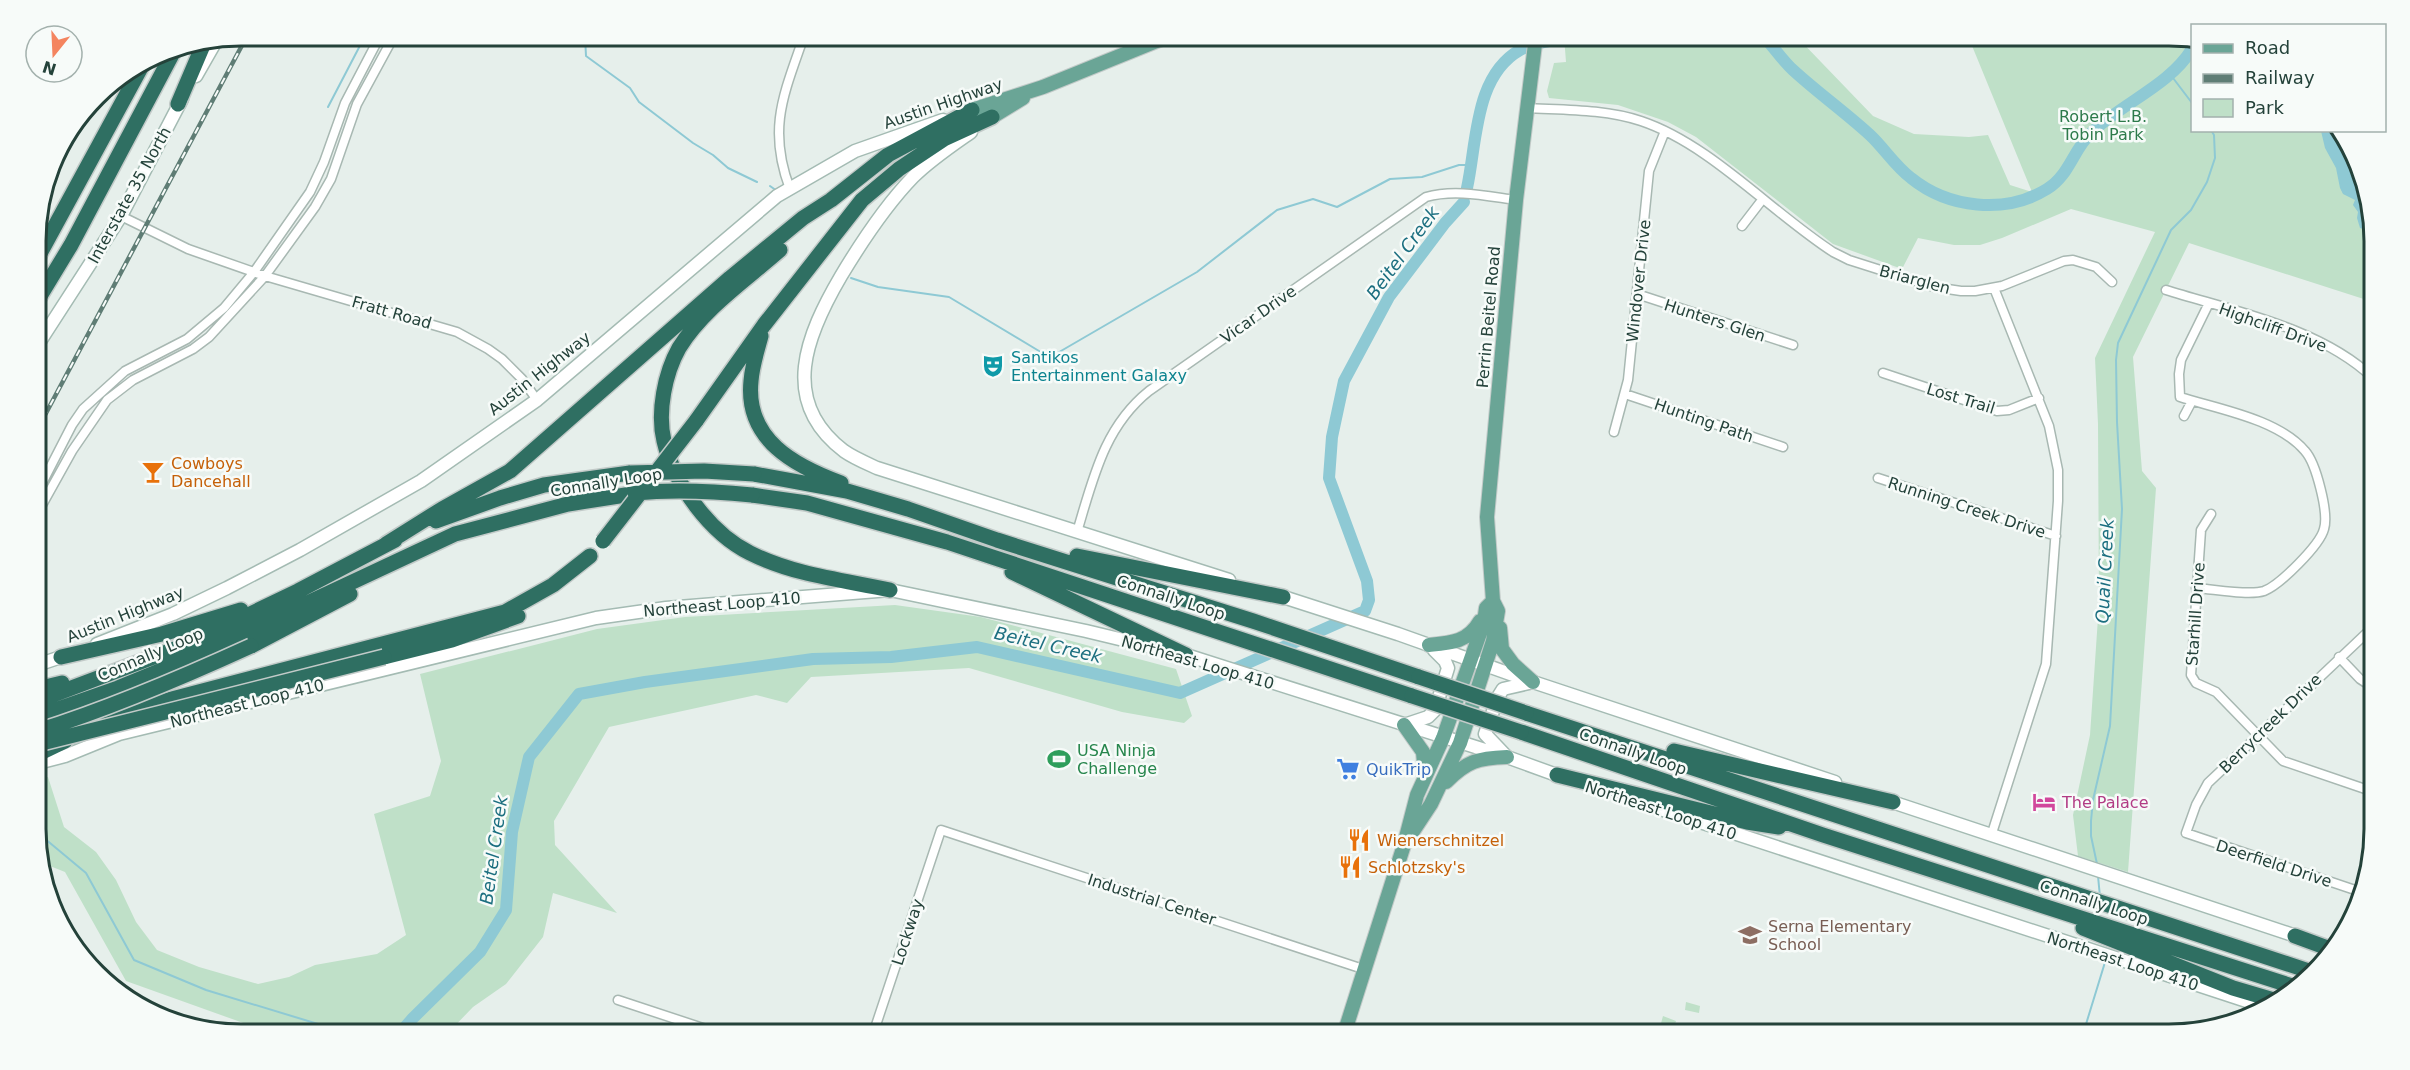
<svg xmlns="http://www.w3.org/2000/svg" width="2410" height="1070" font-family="'DejaVu Sans',sans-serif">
<rect width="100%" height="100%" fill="#e6efeb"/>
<path fill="#bfe0c8" d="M1564,36H1796L1873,116L1914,134L1969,137L1988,135L2010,185L2032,192L1968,36H2168L2192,41V130L2337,131L2372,215L2373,302L2189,243L2133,357L2142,471L2156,488L2128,872L2078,856L2073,815L2090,735L2099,603L2098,424L2095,358L2155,232L2071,209L2002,238L1980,245H1954L1918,238L1902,269L1833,244L1696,137L1668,122L1618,105L1549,98L1547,91L1554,63L1566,62Z
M895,605L981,617L1176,669L1192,716L1184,723L1122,712L969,668L811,677L787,703L756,695L609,727L554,821L555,845L617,913L553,893L543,937L506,984L473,1007L447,1034H274L126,981L65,872L40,862L38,855V779L48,777L64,827L96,852L116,880L136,922L157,950L199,967L258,984L289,977L315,965L377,954L406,935L374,814L430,796L441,761L420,674L597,629L685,617Z
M1686,1002L1700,1006L1699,1013L1685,1010Z
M1663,1016L1676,1021L1672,1034H1658Z"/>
<path fill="#8ec9d4" d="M2321,131H2337L2372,215V252C2367,246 2369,237 2366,230L2360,228L2357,218L2358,212L2353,205L2355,200L2343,194L2340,188L2336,168L2325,148Z"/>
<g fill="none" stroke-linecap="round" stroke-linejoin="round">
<path stroke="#8ec9d4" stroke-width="2" d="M585,36L586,56L630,88L639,102L693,143L713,155L728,168L757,182
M1505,36L1522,48
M2170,74L2192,103
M328,107L365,36
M770,186L777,191
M851,278L878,287L949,297L1044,354L1054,355L1197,272L1277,210L1313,199L1337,207L1390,179L1422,177L1459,165H1472
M38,833L86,873L134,960L206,990L351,1034
M2097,864L2091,836V821L2093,800L2110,726L2122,509L2117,422L2116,360L2118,343L2171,230L2191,210L2207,182L2215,158L2214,135L2211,130
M2098,876L2100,897
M2083,1034L2106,959"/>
<path stroke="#8ec9d4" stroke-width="12" d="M1763,36C1774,47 1782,60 1793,70C1818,93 1845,112 1870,135C1884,148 1895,166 1911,178C1948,208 2005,215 2047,189C2069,176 2073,150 2091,133C2122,103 2169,86 2192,49
M1467,188C1477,143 1474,76 1520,50C1534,42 1562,39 1578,36
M399,1034L413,1018L480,952L506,910L512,832L529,757L579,694L645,682L813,659L891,657L977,647L1180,693L1365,611L1369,600L1367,581L1329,478L1332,437L1344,381L1389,297L1445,223L1464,202"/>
<g stroke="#a8b8b2" stroke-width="11">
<path id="street" d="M1527,108C1564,110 1605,109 1641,121C1710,144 1771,212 1833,252L1849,260L1934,287L1961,291H1975L2002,286L2064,261L2073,260L2096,267L2112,282
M790,189C767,128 784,94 804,36
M121,216L188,249L265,276L457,332L488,349L502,359L522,379L537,400
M1742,226L1762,200
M2166,290C2233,311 2321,328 2373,378
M1637,294L1793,345
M1883,373L1997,411L2009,410L2039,398
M1625,394L1783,447
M2184,416L2192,401
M1614,432L1628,380L1649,171L1665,131
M1878,478L2056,536
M37,493L72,425L83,409L125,371L187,339L224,308L254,272L310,192L324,162L345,103L380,36
M37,514L72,451L107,400L133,380L193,349L209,337L265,276L315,207L331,179L357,104L394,36
M2211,514L2201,530L2191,675L2196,683L2216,692L2283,761L2374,792
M1077,532C1093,479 1104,427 1149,391L1426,197C1455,189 1486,196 1516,200
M2196,588C2213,589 2249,596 2264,591C2280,585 2320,545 2324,529C2329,513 2316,463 2305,451C2278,419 2218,409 2180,397L2179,374L2181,360L2209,303
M2339,657L2360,679L2374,688
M1992,833L2046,664L2058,501V470L2049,426L1994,288
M2361,892L2186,833L2196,805L2208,783L2373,627
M618,1000L721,1034
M873,1034L941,830L1363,969"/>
</g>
<g stroke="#a4bbb3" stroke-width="15">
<path id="secondary" d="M196,76L216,41
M971,132C951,146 930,160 913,177C885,206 862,241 841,276C807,334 778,401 844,451C854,458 866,463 877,468L1229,580
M37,346L121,216L182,99
M1274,594L1398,634L1533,682L1835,782
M97,644L173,614L227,588L300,550L421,481L537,400L777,196L855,151L943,120
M37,665L70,654
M1404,725L1428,717L1435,710L1448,668L1445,661L1434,650
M1505,755L1485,734L1498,697L1503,689L1529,683
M38,763L65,756L119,734L596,618L666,608L890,590L1086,631L1186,655L1507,757L1565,778
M1633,800L2262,1006
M1886,800L2302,938"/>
</g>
<g stroke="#c2cac8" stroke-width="16">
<path id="primary" d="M972,110L1043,87L1169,36
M992,117L1023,98
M1500,628L1502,649L1513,664L1533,682
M1429,645C1451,643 1468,642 1480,621
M1404,725L1423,752L1425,774
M1446,782C1467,761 1478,758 1507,757
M1404,845L1431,804L1460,743L1493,641L1498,611L1493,601L1487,517L1516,200L1536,36
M1344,1034L1404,845L1417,795L1443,738L1484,622L1486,608L1493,601"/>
</g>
<g stroke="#c2cac8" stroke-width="18">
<path id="highway" d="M178,104L204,43
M780,250C746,280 703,309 679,348C665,373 657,412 664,441C674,484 710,533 750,553C794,575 843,580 890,590
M37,259L143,64
M37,301L71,245L175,49
M761,336C757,351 752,366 751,381C745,440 795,466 841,483
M696,421L764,325L862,200L899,169L944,139L992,117
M754,474L847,491L908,509L997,540L1253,621L1419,677
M752,495L807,503L947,542L1412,696
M436,521L500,498L544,485L630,473
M386,544L442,509L510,471L730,278L803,218L831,200L888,155L972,110
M1077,556L1283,597
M1012,572L1186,655
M251,646L350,594
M61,657L162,634L241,610
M384,657L452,640L518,616
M37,689L62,683
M37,701L188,644L298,591L395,540
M1526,713L2312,972
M38,716L118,688L179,663L455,534L568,504L632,494
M87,719L126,711L505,612L553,585L590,556
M1521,732L1823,835L2295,987
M1674,751L1893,802
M38,754L65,741
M1557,775L1747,822L1779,827
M2083,928L2233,988L2277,1001
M2295,936L2333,950"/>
</g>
<use href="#street" stroke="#fff" stroke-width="8"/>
<use href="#secondary" stroke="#fff" stroke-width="12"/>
<use href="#primary" stroke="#6aa596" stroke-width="14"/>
<use href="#highway" stroke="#2f6f62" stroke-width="15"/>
<g stroke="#5f7d75" stroke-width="4.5">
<path id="rail" d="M37,430L247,36"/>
</g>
<use href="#rail" stroke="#f7fbf9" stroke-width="2" stroke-dasharray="7" stroke-linecap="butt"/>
<g stroke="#c2cac8" stroke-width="18" stroke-linecap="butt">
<path id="highway-bridge" d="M630,473L704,471L754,474
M635,493C674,489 713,491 752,495
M603,541L696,421
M1419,677L1526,713
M1412,696L1521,732
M38,731C111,708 181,678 251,646
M38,744L384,657"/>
</g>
<use href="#highway-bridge" stroke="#2f6f62" stroke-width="15"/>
</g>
<defs>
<g id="theatre-bare" transform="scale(1.8)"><path d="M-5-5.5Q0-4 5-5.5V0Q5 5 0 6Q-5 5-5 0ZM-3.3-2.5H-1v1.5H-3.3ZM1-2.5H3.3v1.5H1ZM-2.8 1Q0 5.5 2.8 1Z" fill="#0f9aa8" stroke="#f7fbf9" stroke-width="2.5" paint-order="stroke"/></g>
<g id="bar-bare" transform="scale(1.8)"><path d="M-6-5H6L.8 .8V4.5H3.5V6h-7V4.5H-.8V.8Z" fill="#e8710a" stroke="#f7fbf9" stroke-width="2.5" paint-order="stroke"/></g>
<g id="stadium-bare" transform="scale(1.8)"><path d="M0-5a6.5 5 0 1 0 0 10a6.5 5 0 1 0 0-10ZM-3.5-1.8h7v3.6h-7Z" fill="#2e9e5b" stroke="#f7fbf9" stroke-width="2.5" paint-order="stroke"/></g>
<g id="supermarket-bare" transform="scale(1.8)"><path d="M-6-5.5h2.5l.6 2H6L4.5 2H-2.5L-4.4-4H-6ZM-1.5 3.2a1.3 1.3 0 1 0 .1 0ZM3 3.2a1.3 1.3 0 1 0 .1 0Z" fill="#3f7fe0" stroke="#f7fbf9" stroke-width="2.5" paint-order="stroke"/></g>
<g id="hotel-bare" transform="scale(1.8)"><path d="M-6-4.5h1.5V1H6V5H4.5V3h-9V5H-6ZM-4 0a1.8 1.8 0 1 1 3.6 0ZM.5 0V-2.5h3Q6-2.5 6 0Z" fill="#d1479c" stroke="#f7fbf9" stroke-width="2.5" paint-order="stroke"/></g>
<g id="restaurant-bare" transform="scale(1.8)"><path d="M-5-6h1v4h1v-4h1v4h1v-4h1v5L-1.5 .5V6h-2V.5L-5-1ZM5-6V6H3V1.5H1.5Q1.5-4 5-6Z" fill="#e8710a" stroke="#f7fbf9" stroke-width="2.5" paint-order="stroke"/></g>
<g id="school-bare" transform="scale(1.8)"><path d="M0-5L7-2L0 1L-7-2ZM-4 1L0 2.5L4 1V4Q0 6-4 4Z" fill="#8d6e63" stroke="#f7fbf9" stroke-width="2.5" paint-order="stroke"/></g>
</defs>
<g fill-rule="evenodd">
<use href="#theatre-bare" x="993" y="366"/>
<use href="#bar-bare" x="153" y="472"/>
<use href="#stadium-bare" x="1059" y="759"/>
<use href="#supermarket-bare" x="1348" y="769"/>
<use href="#hotel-bare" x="2044" y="802"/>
<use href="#restaurant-bare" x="1359" y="840"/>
<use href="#restaurant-bare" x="1350" y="867"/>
<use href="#school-bare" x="1750" y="935"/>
</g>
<g text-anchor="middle" stroke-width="5" stroke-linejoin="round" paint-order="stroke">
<g font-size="16" fill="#24423a" stroke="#f7fbf9">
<text transform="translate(943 103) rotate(-19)" y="6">Austin Highway</text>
<text transform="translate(129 195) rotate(-61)" y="6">Interstate 35 North</text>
<text transform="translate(1915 279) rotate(15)" y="6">Briarglen</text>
<text transform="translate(1638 281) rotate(-84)" y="6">Windover Drive</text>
<text transform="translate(392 312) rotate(16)" y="6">Fratt Road</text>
<text transform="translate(1258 314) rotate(-35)" y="6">Vicar Drive</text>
<text transform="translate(1488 317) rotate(-85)" y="6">Perrin Beitel Road</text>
<text transform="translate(1715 320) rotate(18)" y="6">Hunters Glen</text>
<text transform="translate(2273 327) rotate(20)" y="6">Highcliff Drive</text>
<text transform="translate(539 373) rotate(-38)" y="6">Austin Highway</text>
<text transform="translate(1961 398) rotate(17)" y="6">Lost Trail</text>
<text transform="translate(1704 420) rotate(19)" y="6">Hunting Path</text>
<text transform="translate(606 482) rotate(-9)" y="6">Connally Loop</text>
<text transform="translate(1967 507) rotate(18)" y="6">Running Creek Drive</text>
<text transform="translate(1171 597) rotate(18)" y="6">Connally Loop</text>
<text transform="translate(722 604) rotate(-5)" y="6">Northeast Loop 410</text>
<text transform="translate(125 614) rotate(-22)" y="6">Austin Highway</text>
<text transform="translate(2195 614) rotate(-86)" y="6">Starhill Drive</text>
<text transform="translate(150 654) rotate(-23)" y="6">Connally Loop</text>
<text transform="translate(1198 662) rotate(16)" y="6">Northeast Loop 410</text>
<text transform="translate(247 703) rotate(-14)" y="6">Northeast Loop 410</text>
<text transform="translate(2270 723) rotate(-44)" y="6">Berrycreek Drive</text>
<text transform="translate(1633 751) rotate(19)" y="6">Connally Loop</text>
<text transform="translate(1661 810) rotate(18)" y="6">Northeast Loop 410</text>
<text transform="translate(2274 863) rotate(18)" y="6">Deerfield Drive</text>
<text transform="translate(1152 899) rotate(18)" y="6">Industrial Center</text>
<text transform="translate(2094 902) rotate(18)" y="6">Connally Loop</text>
<text transform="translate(907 932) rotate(-72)" y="6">Lockway</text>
<text transform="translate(2123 961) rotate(18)" y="6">Northeast Loop 410</text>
</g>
<g font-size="16" fill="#2d7a4b" stroke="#f7fbf9">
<text x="2103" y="122">Robert L.B.<tspan x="2103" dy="18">Tobin Park</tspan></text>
</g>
<g font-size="16" fill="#0d838f" stroke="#f7fbf9" text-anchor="start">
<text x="1011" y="363">Santikos<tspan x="1011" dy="18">Entertainment Galaxy</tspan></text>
</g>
<g font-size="16" fill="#c56008" stroke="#f7fbf9" text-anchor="start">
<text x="171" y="469">Cowboys<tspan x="171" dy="18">Dancehall</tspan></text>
<text x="1377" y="846">Wienerschnitzel</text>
<text x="1368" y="873">Schlotzsky's</text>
</g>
<g font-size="16" fill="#27864d" stroke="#f7fbf9" text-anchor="start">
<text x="1077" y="756">USA Ninja<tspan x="1077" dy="18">Challenge</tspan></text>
</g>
<g font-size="16" fill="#366cbe" stroke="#f7fbf9" text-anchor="start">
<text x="1366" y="775">QuikTrip</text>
</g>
<g font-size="16" fill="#b23c85" stroke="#f7fbf9" text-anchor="start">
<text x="2062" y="808">The Palace</text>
</g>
<g font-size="16" fill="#785e54" stroke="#f7fbf9" text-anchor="start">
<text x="1768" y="932">Serna Elementary<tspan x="1768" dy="18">School</tspan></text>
</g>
<g font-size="18" font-style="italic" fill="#1c6f80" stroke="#f7fbf9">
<text transform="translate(1403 253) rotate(-54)" y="6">Beitel Creek</text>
<text transform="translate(2105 571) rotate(-87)" y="6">Quail Creek</text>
<text transform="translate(1048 645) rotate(13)" y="6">Beitel Creek</text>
<text transform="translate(494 850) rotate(-82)" y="6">Beitel Creek</text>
</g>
</g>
<path d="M0 0H2410V1070H0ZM241 46H2169A195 195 0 0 1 2364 241V829A195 195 0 0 1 2169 1024H241A195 195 0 0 1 46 829V241A195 195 0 0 1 241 46Z" fill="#f7fbf9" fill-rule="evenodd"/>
<path fill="none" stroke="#24423a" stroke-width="3" d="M241 46H2169A195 195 0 0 1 2364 241V829A195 195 0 0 1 2169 1024H241A195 195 0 0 1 46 829V241A195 195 0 0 1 241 46Z"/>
<rect x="2191" y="24" width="195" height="108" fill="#f7fbf9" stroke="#a3b1ad" stroke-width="1.5"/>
<rect x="2203" y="44" width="30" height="9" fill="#6aa596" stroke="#a3b1ad" stroke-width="1.5"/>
<text x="2245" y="54" font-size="18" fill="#24423a">Road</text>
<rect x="2203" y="74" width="30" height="9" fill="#5f7d75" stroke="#a3b1ad" stroke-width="1.5"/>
<text x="2245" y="84" font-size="18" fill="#24423a">Railway</text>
<rect x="2203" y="99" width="30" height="18" fill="#bfe0c8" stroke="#a3b1ad" stroke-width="1.5"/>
<text x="2245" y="114" font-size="18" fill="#24423a">Park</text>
<g transform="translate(54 54) rotate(198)"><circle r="28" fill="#f7fbf9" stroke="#a3b1ad" stroke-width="1.5"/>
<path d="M0-4.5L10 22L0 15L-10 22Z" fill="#f4845f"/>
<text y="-9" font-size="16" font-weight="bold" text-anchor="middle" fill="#24423a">N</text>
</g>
</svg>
